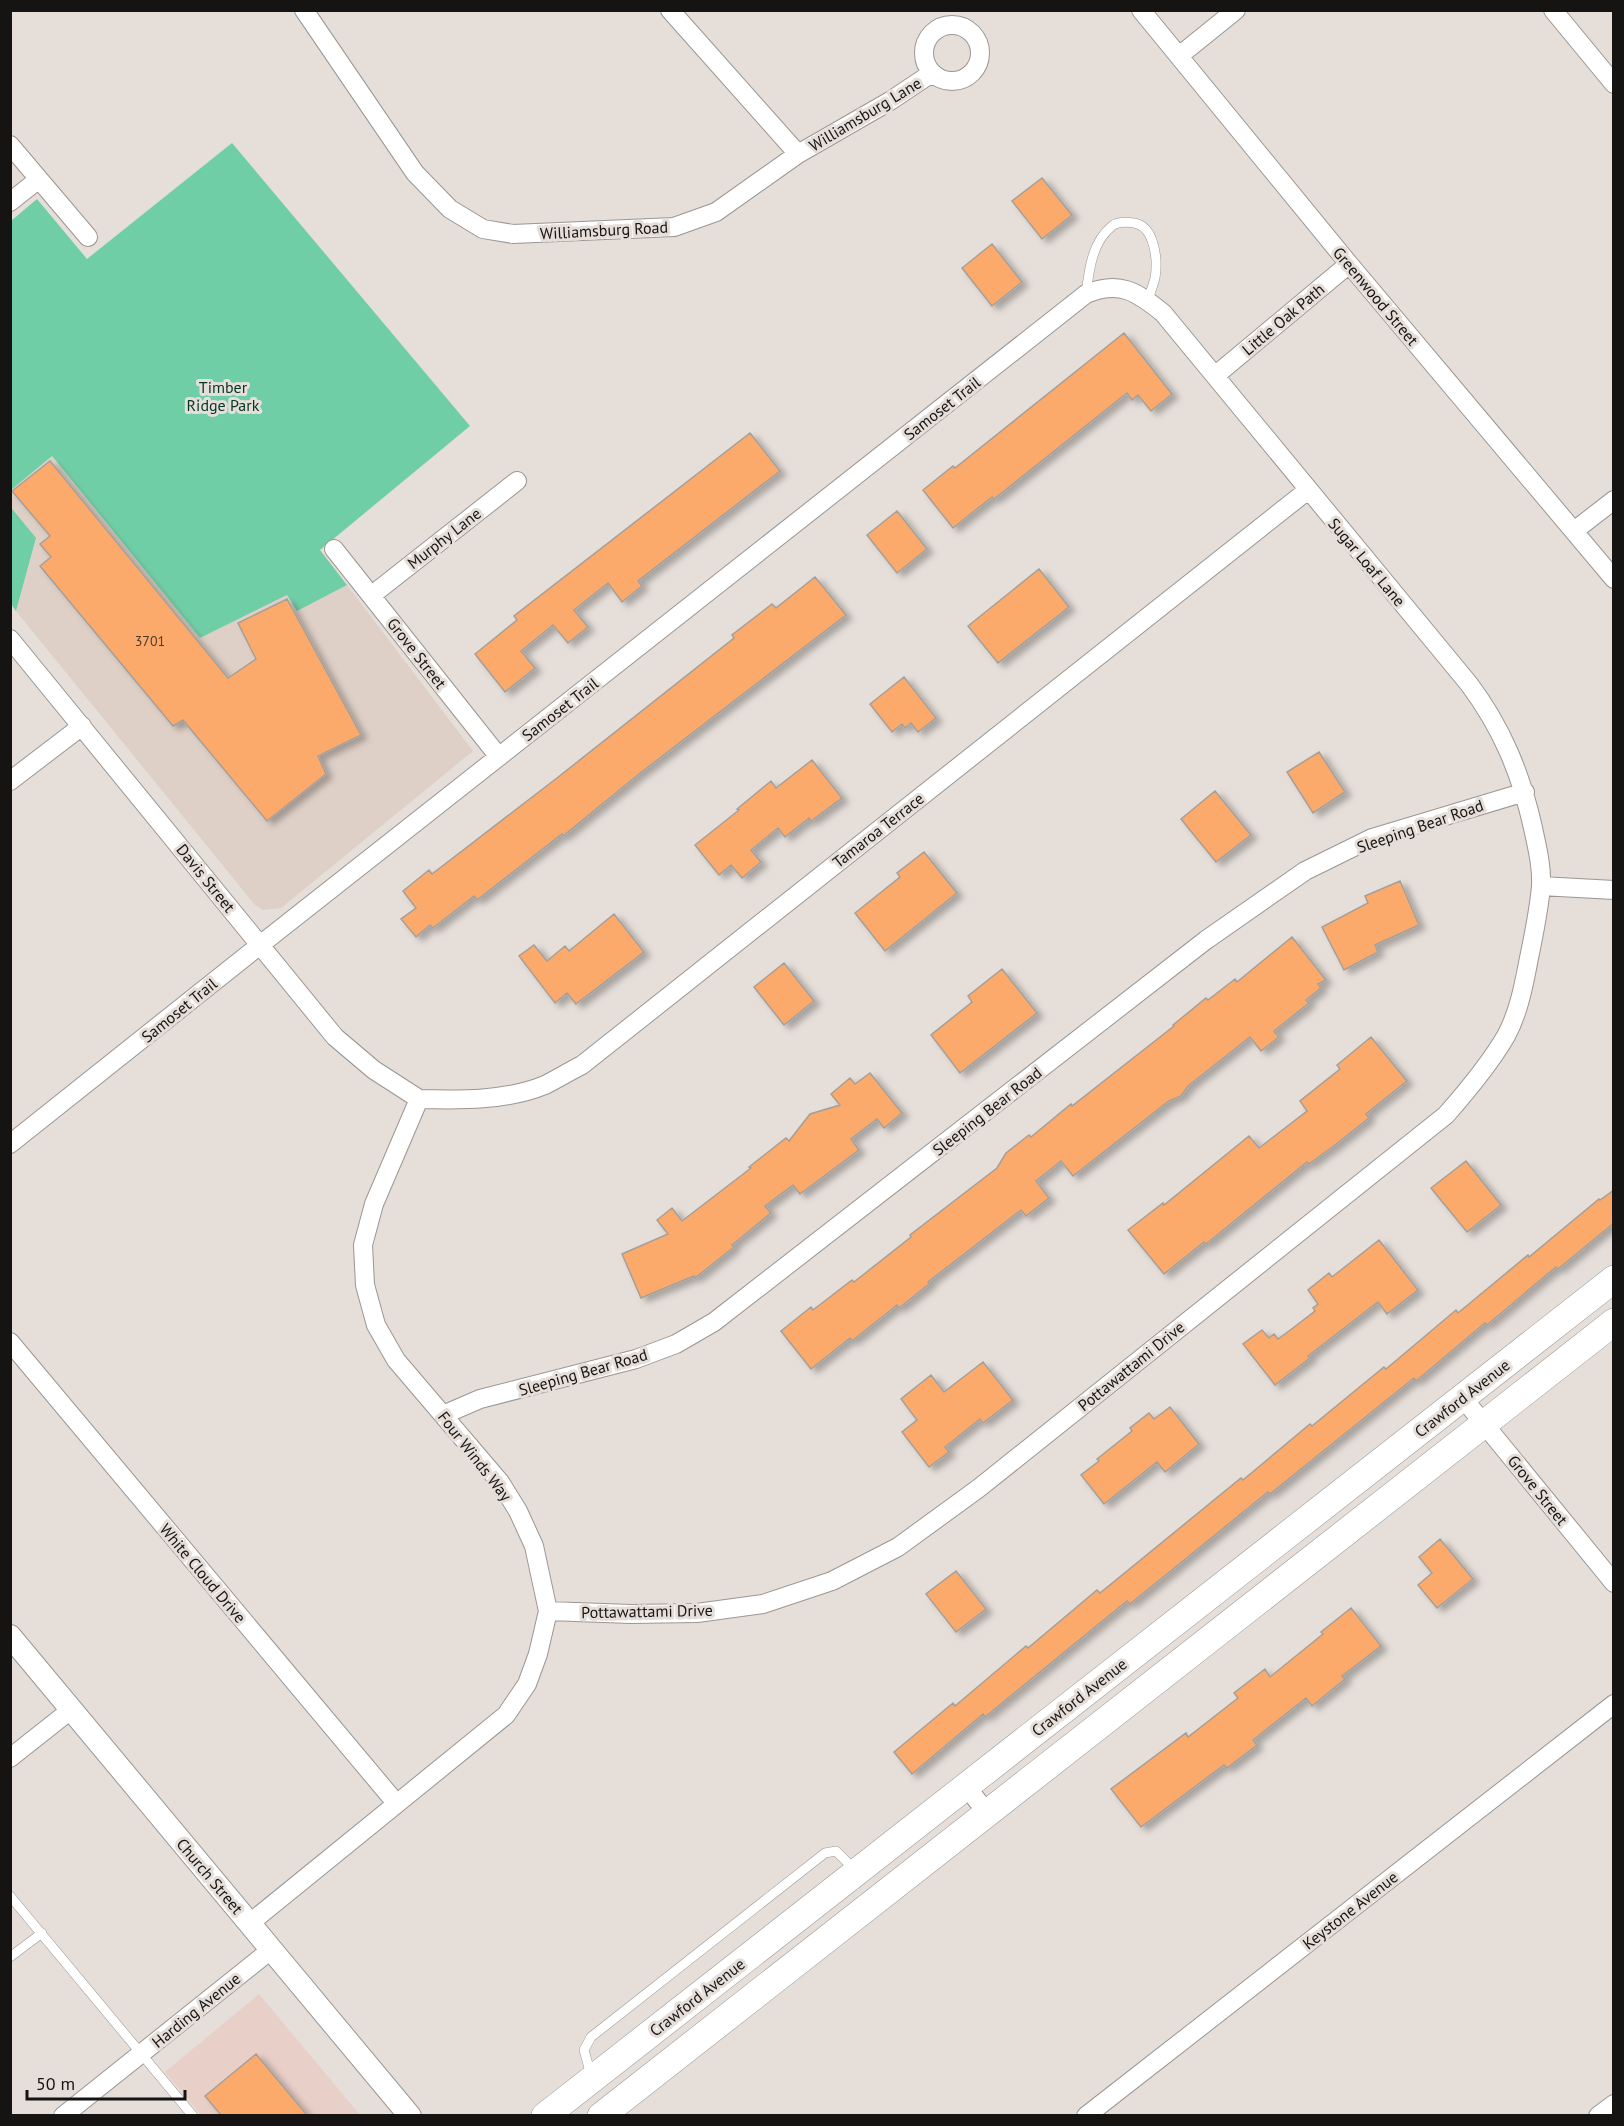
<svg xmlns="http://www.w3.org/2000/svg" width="1624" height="2126" font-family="'PT Sans',sans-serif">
<defs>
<filter id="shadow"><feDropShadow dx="6" dy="4" stdDeviation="3" flood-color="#0004"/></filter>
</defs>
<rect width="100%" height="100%" fill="#e5ded9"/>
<path fill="#e8cfc8" d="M259,1994L360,2115H201L165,2072Z"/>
<path fill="#ded0c7" d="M51,455L200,638L288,594L297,610L347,585L473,751L281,908L263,910L255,905L16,611L36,539L11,506V490Z"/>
<path fill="#70cea6" d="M232,143L470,426L320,550L347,585L297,611L287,595L200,638L52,456L11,490V221L37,199L87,259Z
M10,506L36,538L16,611L11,604Z"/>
<path fill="#fcaa6c" stroke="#a59f9a" stroke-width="1.5" filter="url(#shadow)" d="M1042,178L1072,215L1042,239L1012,201Z
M992,244L1022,282L992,306L962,268Z
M1124,333L1172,394L1151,411L1138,395L1132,400L1127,393L994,499L992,497L953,528L923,490L953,466L955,468Z
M750,433L780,471L638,581L642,586L622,602L608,583L574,610L588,627L568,643L553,625L521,651L535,668L505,692L475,654L517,620L514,616Z
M50,461L228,678L256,659L238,623L287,599L361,735L318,756L326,774L267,821L183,720L173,726L40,566L51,557L40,544L50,536L12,491Z
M897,511L927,549L897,573L867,535Z
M1039,569L1069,607L998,663L968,626Z
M815,577L846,615L639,774L563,836L562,834L477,900L474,896L433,928L430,925L416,937L401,919L416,908L403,891L429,870L432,874L557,778L734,638L732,635L772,604L776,608Z
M904,677L936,718L918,732L911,723L905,728L902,724L892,732L870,704Z
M1319,752L1345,792L1313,813L1287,772Z
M812,760L842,798L811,821L809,818L785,837L778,828L751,850L761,862L742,878L731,865L719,875L695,845L739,810L737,809L771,781L776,788Z
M1215,791L1251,835L1216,862L1181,819Z
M924,852L957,893L885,951L855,913L900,877L897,873Z
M1400,881L1419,925L1375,945L1378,952L1344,970L1322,927L1368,903L1365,896Z
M614,914L644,952L576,1004L567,993L555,1003L519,956L534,945L547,961L565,946L569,951Z
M1292,937L1326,980L1318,984L1321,988L1306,1000L1309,1003L1274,1031L1279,1037L1261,1051L1250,1037L1188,1086L1181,1096L1169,1101L1073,1176L1061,1161L1036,1181L1049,1198L1026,1216L1021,1210L928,1282L929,1284L899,1308L897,1305L852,1341L850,1338L811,1369L781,1331L811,1307L813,1310L852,1280L854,1282L911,1237L910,1235L997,1168L1006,1153L1029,1135L1031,1137L1071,1104L1072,1106L1174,1026L1173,1025L1206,998L1208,1000L1235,979L1237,982Z
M784,963L814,1001L784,1025L754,987Z
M1002,969L1037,1013L960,1073L931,1035L972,1002L968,996Z
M1371,1037L1407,1081L1366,1114L1369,1118L1335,1145L1309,1164L1307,1162L1206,1244L1204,1242L1164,1274L1128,1230L1163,1203L1164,1205L1249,1136L1259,1148L1307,1111L1300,1101L1340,1069L1337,1065Z
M870,1073L902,1113L884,1128L877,1119L851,1139L859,1150L800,1194L793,1185L765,1206L771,1213L732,1245L734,1247L695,1278L694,1276L641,1298L622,1254L668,1234L657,1220L672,1208L682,1221L751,1168L749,1167L786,1138L789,1141L810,1114L840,1105L831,1094L850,1078L855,1084Z
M1466,1161L1501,1205L1467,1232L1431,1188Z
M1614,1190V1223L1558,1269L1556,1267L1487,1325L1485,1323L1416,1381L1414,1378L1270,1494L1268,1492L1130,1604L1127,1601L985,1717L983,1714L912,1774L894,1752L953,1703L955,1706L1026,1646L1028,1648L1097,1590L1100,1593L1241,1478L1243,1480L1310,1424L1312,1426L1384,1367L1386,1369L1456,1310L1458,1313L1528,1255L1529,1257L1599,1199L1600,1200Z
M1379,1240L1418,1290L1387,1314L1378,1302L1308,1356L1310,1358L1275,1385L1243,1344L1262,1330L1269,1338L1274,1334L1278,1339L1289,1331L1315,1311L1313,1308L1318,1304L1308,1290L1329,1273L1332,1277Z
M983,1362L1013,1400L983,1423L980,1419L945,1447L949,1452L929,1467L902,1432L917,1420L901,1399L931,1375L944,1392Z
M1170,1407L1199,1444L1165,1472L1157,1462L1104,1504L1081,1475L1099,1461L1097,1459L1132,1431L1130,1428L1149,1413L1154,1419Z
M1440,1539L1473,1579L1437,1608L1418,1585L1432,1573L1419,1557Z
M956,1571L986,1609L956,1632L926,1594Z
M1351,1608L1381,1646L1342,1676L1345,1679L1312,1706L1306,1698L1253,1740L1257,1745L1227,1768L1224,1765L1141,1827L1111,1789L1186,1733L1188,1737L1238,1698L1234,1693L1265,1669L1270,1677L1323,1634L1321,1632Z
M256,2054L307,2115H221L205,2096Z"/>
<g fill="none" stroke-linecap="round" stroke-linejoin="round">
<g stroke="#9c9692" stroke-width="10">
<path id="service" d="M1086,294C1089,270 1092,242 1112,226C1118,221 1127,222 1134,223C1155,226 1158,261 1155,278C1153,286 1150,293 1148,300
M10,1896L193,2116
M10,1957L42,1933
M591,2075L584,2050L591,2037L825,1853L836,1851L855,1870"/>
</g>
<g stroke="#9c9692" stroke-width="20">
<path id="minor" d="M304,10L415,173L450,209L483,229L513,234L674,227L716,212L798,154L890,101L932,73
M670,10L798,154
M1141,10L1349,264L1614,579
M1553,10L1614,84
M924 53a28 28 0 1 1 56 0a28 28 0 1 1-56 0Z
M1179,56L1236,10
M10,145L88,237
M10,202L39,179
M1216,375L1349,264
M1574,531L1614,500
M334,549L499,757
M372,595L517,481
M10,639L335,1037L374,1070L419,1099
M10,781L82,726
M1541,886L1614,890
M419,1099C460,1100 506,1101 545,1085C557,1079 570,1071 582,1065L1308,490
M10,1144L260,945L1086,294C1120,280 1137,292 1163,313L1469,684C1502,728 1521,774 1533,828C1537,847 1542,866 1541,886C1539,910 1534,934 1529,958C1524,984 1519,1012 1506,1036C1489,1065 1468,1090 1446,1115L979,1488L898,1547L832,1581L763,1604L697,1613L631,1614L548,1611
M10,1342L396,1803
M1462,1397L1614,1583
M443,1415L480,1399L636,1359L676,1344L714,1322L1206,940L1305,871L1372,838L1525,792
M10,1758L72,1709
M966,1786L987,1813
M250,1923L506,1715L527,1684L538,1654L548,1611L534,1546L518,1511L500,1482L396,1360L376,1325L365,1285L363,1245L374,1204L419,1099
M63,2116L272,1949
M1086,2116L1614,1704
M1598,2116L1614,2104"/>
</g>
<g stroke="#9c9692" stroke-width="24">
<path id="tertiary" d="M10,1636L410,2116"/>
</g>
<g stroke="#9c9692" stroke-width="28">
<path id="secondary" d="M545,2116L1614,1279
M601,2116L1614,1322"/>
</g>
<use href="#service" stroke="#fff" stroke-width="9"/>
<use href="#minor" stroke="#fff" stroke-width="18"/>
<use href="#tertiary" stroke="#fff" stroke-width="22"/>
<use href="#secondary" stroke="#fff" stroke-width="27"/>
</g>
<g text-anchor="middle" stroke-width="6" stroke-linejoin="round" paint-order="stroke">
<g font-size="14" fill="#503a28">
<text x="150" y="646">3701</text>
</g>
<g font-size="16" fill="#161412" stroke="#e5ded9">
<text transform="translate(865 114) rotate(-31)" y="6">Williamsburg Lane</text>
<text transform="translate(604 230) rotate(-3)" y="6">Williamsburg Road</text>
<text transform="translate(1376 296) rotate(50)" y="6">Greenwood Street</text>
<text transform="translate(1283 319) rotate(-40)" y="6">Little Oak Path</text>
<text transform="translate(942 408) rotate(-38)" y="6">Samoset Trail</text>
<text transform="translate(444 538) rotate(-38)" y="6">Murphy Lane</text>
<text transform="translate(1367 562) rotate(50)" y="6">Sugar Loaf Lane</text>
<text transform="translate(417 653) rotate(52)" y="6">Grove Street</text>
<text transform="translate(560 709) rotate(-38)" y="6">Samoset Trail</text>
<text transform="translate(1420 826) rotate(-19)" y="6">Sleeping Bear Road</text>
<text transform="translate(878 830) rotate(-38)" y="6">Tamaroa Terrace</text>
<text transform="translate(206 878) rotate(51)" y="6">Davis Street</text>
<text transform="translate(179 1010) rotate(-39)" y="6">Samoset Trail</text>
<text transform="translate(987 1111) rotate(-38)" y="6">Sleeping Bear Road</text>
<text transform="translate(1131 1366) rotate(-39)" y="6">Pottawattami Drive</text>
<text transform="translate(583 1372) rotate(-16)" y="6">Sleeping Bear Road</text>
<text transform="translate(1462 1398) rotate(-38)" y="6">Crawford Avenue</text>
<text transform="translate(475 1456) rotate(52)" y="6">Four Winds Way</text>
<text transform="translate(1538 1490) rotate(51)" y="6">Grove Street</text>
<text transform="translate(203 1573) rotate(50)" y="6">White Cloud Drive</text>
<text transform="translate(647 1611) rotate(-1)" y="6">Pottawattami Drive</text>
<text transform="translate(1079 1697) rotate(-38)" y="6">Crawford Avenue</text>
<text transform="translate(210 1876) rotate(50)" y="6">Church Street</text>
<text transform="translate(1350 1910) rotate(-38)" y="6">Keystone Avenue</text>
<text transform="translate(697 1997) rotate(-38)" y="6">Crawford Avenue</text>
<text transform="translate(196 2010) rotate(-39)" y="6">Harding Avenue</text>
</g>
<g font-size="16" fill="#013625" stroke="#e5ded9">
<text x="223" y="393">Timber<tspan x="223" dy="18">Ridge Park</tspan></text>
</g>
</g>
<rect width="1624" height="2126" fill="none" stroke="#161412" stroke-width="24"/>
<path d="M27 2090v9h158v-9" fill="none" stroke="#161412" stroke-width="3"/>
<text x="36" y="2090" font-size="18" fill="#161412" stroke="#e5ded9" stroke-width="4.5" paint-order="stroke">50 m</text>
</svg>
